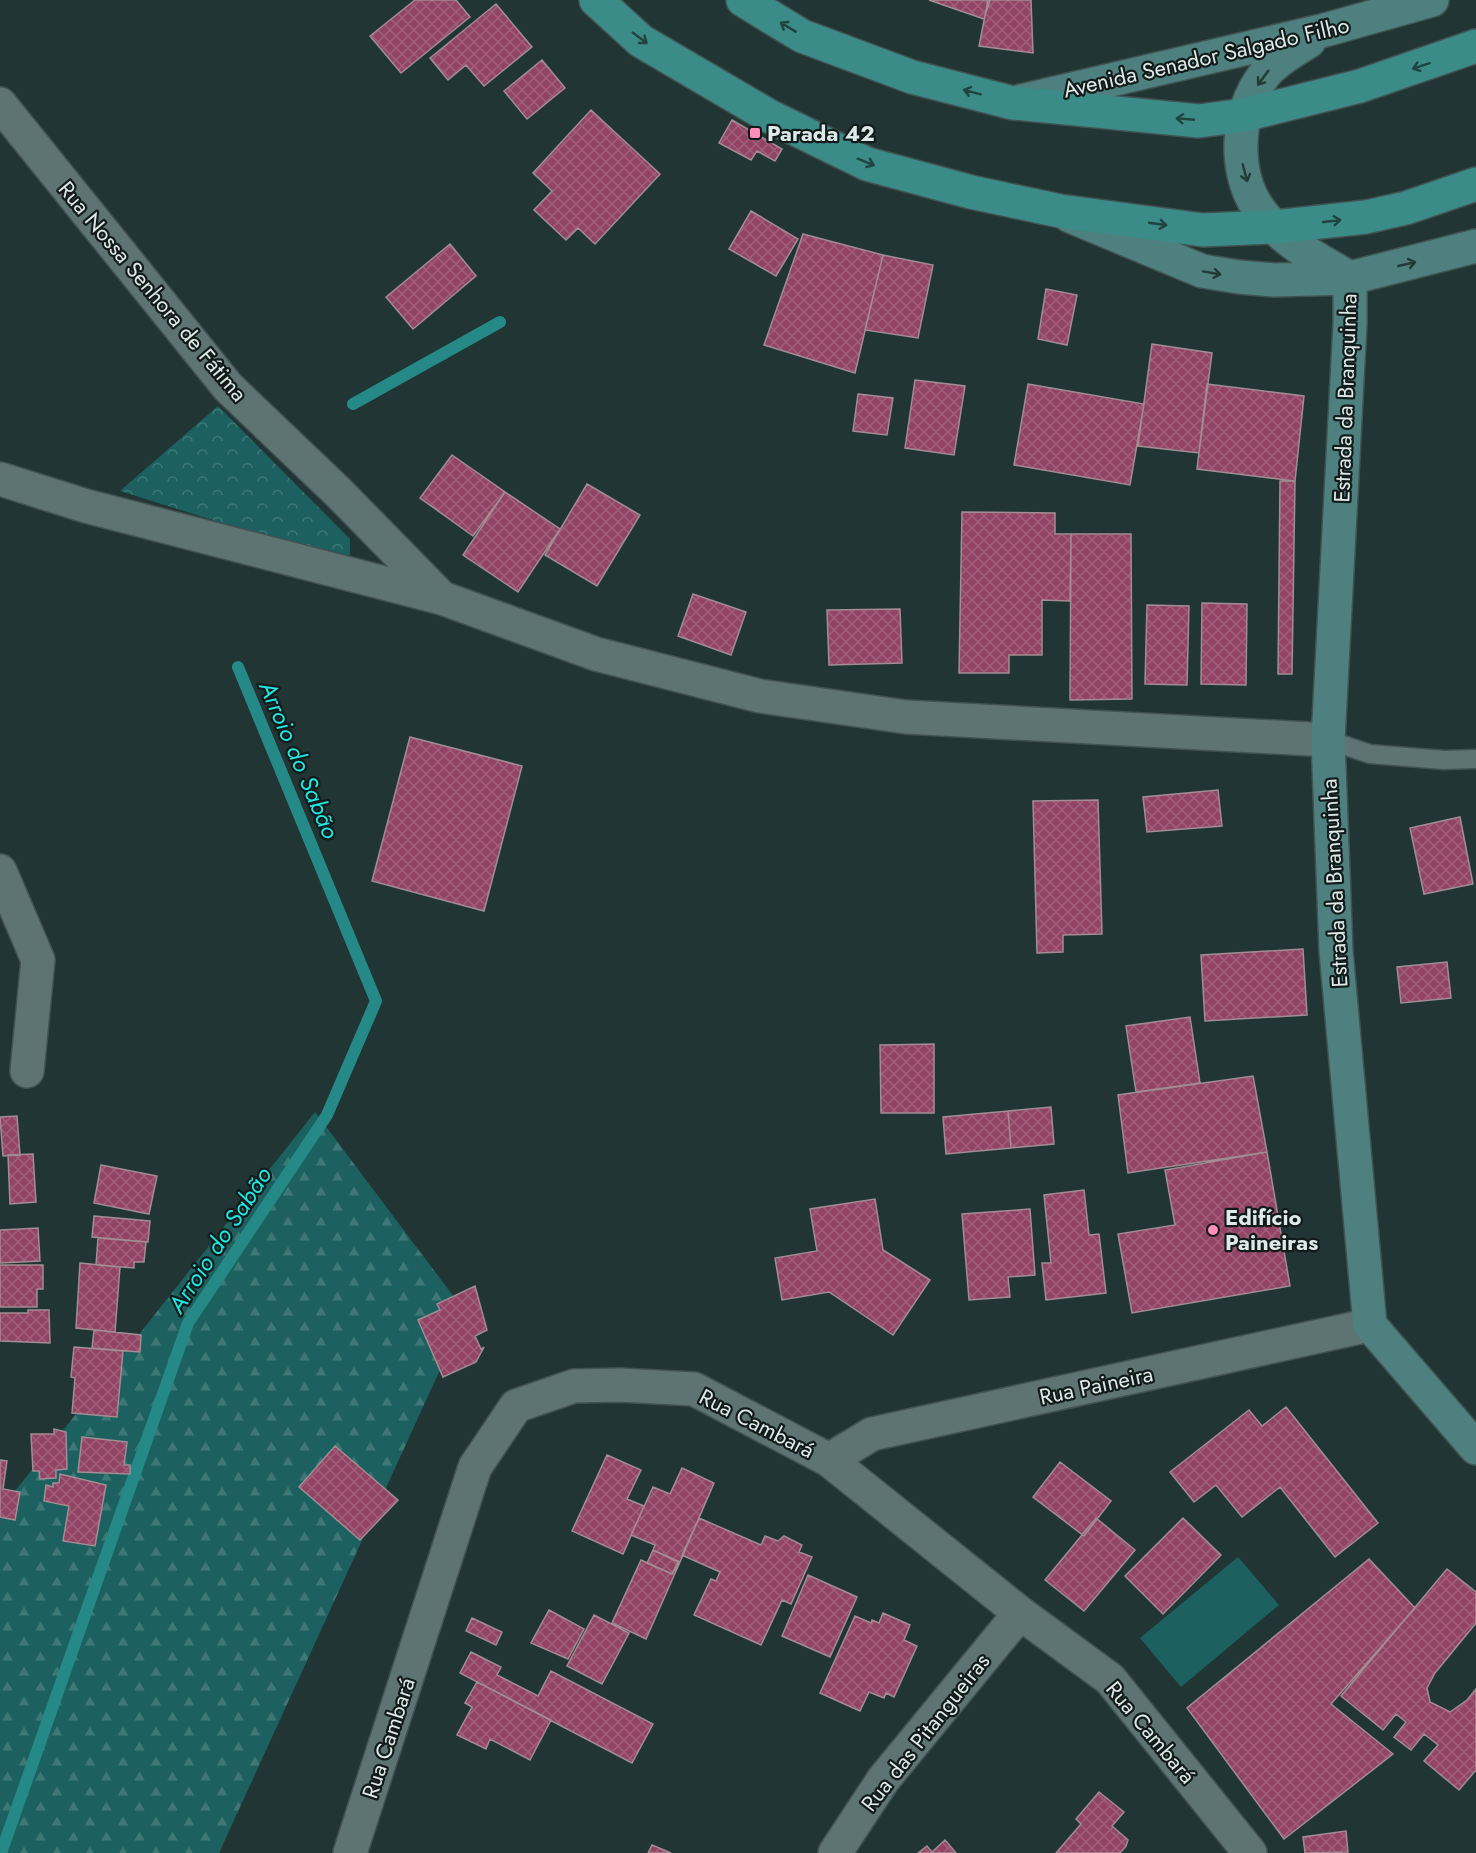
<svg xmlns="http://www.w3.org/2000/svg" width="1476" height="1853" font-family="Jost,sans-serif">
<defs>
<pattern id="forest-firs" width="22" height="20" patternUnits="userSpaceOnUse" patternTransform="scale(1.5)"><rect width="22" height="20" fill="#1c615f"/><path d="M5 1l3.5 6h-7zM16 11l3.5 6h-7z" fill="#3d7876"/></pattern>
<pattern id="park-crowns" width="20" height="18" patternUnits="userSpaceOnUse" patternTransform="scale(1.5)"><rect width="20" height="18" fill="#1c615f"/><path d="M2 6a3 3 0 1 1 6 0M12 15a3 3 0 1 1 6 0" fill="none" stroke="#3d7876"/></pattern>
<pattern id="building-cross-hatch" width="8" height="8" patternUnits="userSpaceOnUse" patternTransform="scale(1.5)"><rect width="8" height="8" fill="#924464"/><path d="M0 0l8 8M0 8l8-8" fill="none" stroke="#a15f7a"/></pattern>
</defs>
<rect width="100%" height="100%" fill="#213534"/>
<path fill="url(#forest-firs)" d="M315,1112L466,1313L219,1853H0V1510Z"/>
<path fill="url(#park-crowns)" d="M218,406L350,539V555L334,558L120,491Z"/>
<path fill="#1c615f" d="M1238,1557L1279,1605L1181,1687L1140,1638Z"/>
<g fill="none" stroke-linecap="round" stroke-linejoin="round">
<path stroke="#258a87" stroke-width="12" d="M353,404L500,322
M1,1853L188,1323L327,1115L376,1001L238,667"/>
</g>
<path fill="url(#building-cross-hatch)" stroke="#a18d93" stroke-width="1.5" d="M415,0H456L470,17L401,73L370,36Z
M929,0H990L984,19Z
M988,0H1031L1033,53L979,46Z
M496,4L532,47L484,86L466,65L448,80L430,58Z
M542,60L565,88L527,119L504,91Z
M591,110L660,174L595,244L578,228L566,240L534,210L552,191L533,173Z
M732,120L782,149L775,161L757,151L751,160L719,143Z
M751,211L798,239L776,276L729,249Z
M803,234L883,255L855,373L764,345Z
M450,244L476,276L413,329L386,297Z
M883,255L933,265L918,338L865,330Z
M1046,289L1077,295L1067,345L1038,339Z
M1152,344L1212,353L1199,453L1138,446Z
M915,380L965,386L954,455L905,448Z
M1028,384L1144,404L1130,485L1014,465Z
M1207,384L1304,396L1295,481L1197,469Z
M858,394L893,398L887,435L853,431Z
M452,455L505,492L473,536L420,498Z
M1280,481H1295L1292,674H1278Z
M587,484L640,515L597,586L545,555Z
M505,492L560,529L518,592L463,555Z
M962,512L1055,513V534H1071L1070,601L1042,600V655H1009V673H959Z
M1071,534H1131L1132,699L1070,700Z
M693,594L746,612L731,655L678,636Z
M1202,603L1247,604L1246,685L1201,684Z
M1147,605L1189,606L1187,685L1145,684Z
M900,609L902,663L829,665L827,610Z
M410,737L522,766L484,911L372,881Z
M1218,790L1222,826L1147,832L1143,797Z
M1098,800L1102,934L1063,935V952L1037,953L1033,801Z
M1460,817L1473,884L1424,894L1410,828Z
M1303,949L1307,1015L1205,1021L1201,955Z
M1447,962L1451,998L1401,1003L1397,967Z
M1190,1017L1200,1083L1136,1092L1126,1026Z
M934,1044V1113H881L880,1045Z
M1253,1076L1267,1152L1128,1173L1118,1095Z
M1051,1107L1054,1144L1011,1148L1008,1111Z
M1008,1111L1011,1148L946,1154L943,1117Z
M17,1116L20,1155L3,1156L0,1117Z
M1267,1152L1290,1286L1132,1313L1118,1234L1175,1225L1165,1170Z
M33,1154L36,1202L10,1204L8,1155Z
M101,1165L157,1176L149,1214L94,1203Z
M1084,1190L1089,1235L1099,1234L1106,1293L1046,1300L1042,1263H1051L1044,1195Z
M875,1199L883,1250L930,1280L893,1335L829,1292L782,1300L775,1258L817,1251L810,1209Z
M1030,1209L1035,1275L1008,1277L1010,1297L969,1300L962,1214Z
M94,1216L150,1221L148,1242L92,1237Z
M38,1228L40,1261L0,1263V1230Z
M98,1238L146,1242L144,1262H134V1268L96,1265Z
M80,1263L120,1267L115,1332L76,1328Z
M0,1265H43V1289H37V1307H0Z
M475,1286L487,1330L475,1336L481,1349L484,1347L476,1362L443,1377L418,1320L440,1310L437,1304Z
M28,1310H49L50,1343L0,1341V1313H28Z
M94,1330L141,1335L140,1352L92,1348Z
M74,1347L123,1351L117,1417L72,1413L75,1378L71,1377Z
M1286,1407L1378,1523L1335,1557L1280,1487L1242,1517L1216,1485L1194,1502L1170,1472L1249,1410L1262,1426Z
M54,1429L66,1432L67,1469L56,1470V1478L40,1479L39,1471H33L31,1434H54Z
M82,1437L127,1442L124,1465H130V1474L78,1472Z
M335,1446L398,1500L360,1540L299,1487Z
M607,1455L641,1470L627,1499L644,1506L623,1554L572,1531Z
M0,1460L7,1461L3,1489L20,1492L15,1520L0,1517Z
M1060,1462L1111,1501L1084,1536L1033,1497Z
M682,1468L714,1483L680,1562L653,1550L655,1545L631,1535L653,1487L670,1494Z
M60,1474L106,1485L95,1546L63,1541L69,1506L44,1501L46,1485L53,1487V1483H59Z
M699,1518L761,1545L765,1536L778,1541L784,1536L802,1545L799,1552L812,1557L791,1604L782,1600L761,1645L694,1615L711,1579L716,1581L720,1572L682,1555Z
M1096,1518L1135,1550L1084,1611L1045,1580Z
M1183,1518L1221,1555L1163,1614L1125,1576Z
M653,1550L678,1562L672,1574L647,1563Z
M1369,1559L1415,1608L1331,1704L1393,1754L1284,1839L1187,1708Z
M641,1560L672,1574L680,1562L646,1639L612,1623Z
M1447,1569L1476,1592V1623L1435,1673L1427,1688L1430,1702L1450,1712L1467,1700L1476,1689V1770L1459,1790L1424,1761L1438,1745L1424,1734L1411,1750L1394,1737L1406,1722L1396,1714L1383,1730L1341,1696Z
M808,1575L857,1597L830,1657L782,1636Z
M549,1610L584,1629L568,1659L531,1643Z
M883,1613L910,1625L904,1640L917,1646L894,1697L886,1693L884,1698L869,1692L860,1711L820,1693L855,1616L871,1623L872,1620L879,1623Z
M594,1615L629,1633L602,1684L567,1666Z
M472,1618L502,1632L496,1645L466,1631Z
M471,1652L501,1667L497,1675L538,1696L551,1671L653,1724L632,1763L460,1673Z
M477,1682L551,1720L530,1760L490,1739L486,1749L457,1735L472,1707L465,1703Z
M1099,1792L1124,1812L1112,1826L1128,1840L1126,1846L1120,1853H1056L1081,1824L1076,1819Z
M1346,1831L1348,1852L1305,1853L1303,1837Z
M945,1840L956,1853H918L927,1846L932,1852Z
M652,1845L671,1853H648Z"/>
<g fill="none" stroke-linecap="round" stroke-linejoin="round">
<g stroke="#405251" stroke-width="21">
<path id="service" d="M1328,740L1370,754L1444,760L1476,759"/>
</g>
<g stroke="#405251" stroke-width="36">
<path id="minor" d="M0,104L228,387L338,492L442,598
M0,871L38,960L27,1071
M829,1460L872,1434L1370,1325
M350,1853L475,1467L516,1406L574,1386L619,1385L694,1389L829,1460L1020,1613L1110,1679L1250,1853
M835,1853L883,1780L1020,1613"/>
</g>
<g stroke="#405251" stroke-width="36">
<path id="tertiary" d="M0,479L86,506L442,598L596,654L760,696L906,717L1328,740"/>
</g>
<g stroke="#405251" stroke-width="36">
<path id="secondary" d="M1309,41C1294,51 1276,60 1265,74C1234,113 1232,178 1264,216C1287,244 1319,260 1350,278
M1021,101L1325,30L1432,0
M1070,216L1202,271L1239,277L1274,280L1350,278L1476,246
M1350,278V324L1328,740L1336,951L1370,1325L1476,1448"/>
</g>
<g stroke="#405251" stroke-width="36">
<path id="primary" d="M596,0L641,41L769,116L867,164L971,192L1060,211L1203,230L1274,227L1366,217L1406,208L1476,184
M743,0L802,36L912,77L1013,103L1199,121L1244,115L1360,86L1476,46"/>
</g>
<use href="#service" stroke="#5e7473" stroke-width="18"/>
<use href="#minor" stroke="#5e7473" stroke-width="33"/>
<use href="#tertiary" stroke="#5e7473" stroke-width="33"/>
<use href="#secondary" stroke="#4d807e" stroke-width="33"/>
<use href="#primary" stroke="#3b8c89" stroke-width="33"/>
</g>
<defs><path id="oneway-shaft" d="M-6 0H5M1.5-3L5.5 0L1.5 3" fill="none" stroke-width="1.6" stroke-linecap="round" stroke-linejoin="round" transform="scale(1.5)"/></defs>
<g stroke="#204341">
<use href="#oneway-shaft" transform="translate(788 27) rotate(-149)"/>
<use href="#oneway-shaft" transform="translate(640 38) rotate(37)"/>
<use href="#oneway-shaft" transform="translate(1421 66) rotate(162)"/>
<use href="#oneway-shaft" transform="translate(972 92) rotate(-165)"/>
<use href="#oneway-shaft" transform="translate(1185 119) rotate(-175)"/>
<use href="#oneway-shaft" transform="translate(866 162) rotate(22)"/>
<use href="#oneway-shaft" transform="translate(1332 221) rotate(-6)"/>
<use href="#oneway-shaft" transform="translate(1158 224) rotate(8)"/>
</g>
<g stroke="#243938">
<use href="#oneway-shaft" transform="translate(1263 78) rotate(126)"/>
<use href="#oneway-shaft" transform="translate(1245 173) rotate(75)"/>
<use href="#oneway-shaft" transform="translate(1407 264) rotate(-13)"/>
<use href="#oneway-shaft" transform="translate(1212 273) rotate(10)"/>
</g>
<g fill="#ff8eba" stroke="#121b1a" stroke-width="2">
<rect x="749" y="127" width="12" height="12" rx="3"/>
<circle cx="1213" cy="1230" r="6"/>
</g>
<g text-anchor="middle" stroke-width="4.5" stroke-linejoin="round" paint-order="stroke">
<g font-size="22" fill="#deeae9" stroke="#121b1a">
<text transform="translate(1206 57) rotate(-13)" y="8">Avenida Senador Salgado Filho</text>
<text transform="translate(153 291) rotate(50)" y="8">Rua Nossa Senhora de Fátima</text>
<text transform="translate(1345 398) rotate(-88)" y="8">Estrada da Branquinha</text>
<text transform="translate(1334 883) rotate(-93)" y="8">Estrada da Branquinha</text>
<text transform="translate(1096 1385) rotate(-12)" y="8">Rua Paineira</text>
<text transform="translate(757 1423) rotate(27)" y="8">Rua Cambará</text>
<text transform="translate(925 1732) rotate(-52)" y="8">Rua das Pitangueiras</text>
<text transform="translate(1151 1732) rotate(50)" y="8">Rua Cambará</text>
<text transform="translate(388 1738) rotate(-72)" y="8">Rua Cambará</text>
</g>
<g font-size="22" font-weight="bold" fill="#deeae9" stroke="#121b1a" text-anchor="start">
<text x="767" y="141">Parada 42</text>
<text x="1225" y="1225">Edifício<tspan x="1225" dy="25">Paineiras</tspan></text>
</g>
<g font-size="24" font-style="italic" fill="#1de8e3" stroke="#121b1a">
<text transform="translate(299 760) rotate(67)" y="8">Arroio do Sabão</text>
<text transform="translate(220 1240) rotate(-57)" y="8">Arroio do Sabão</text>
</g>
</g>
</svg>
